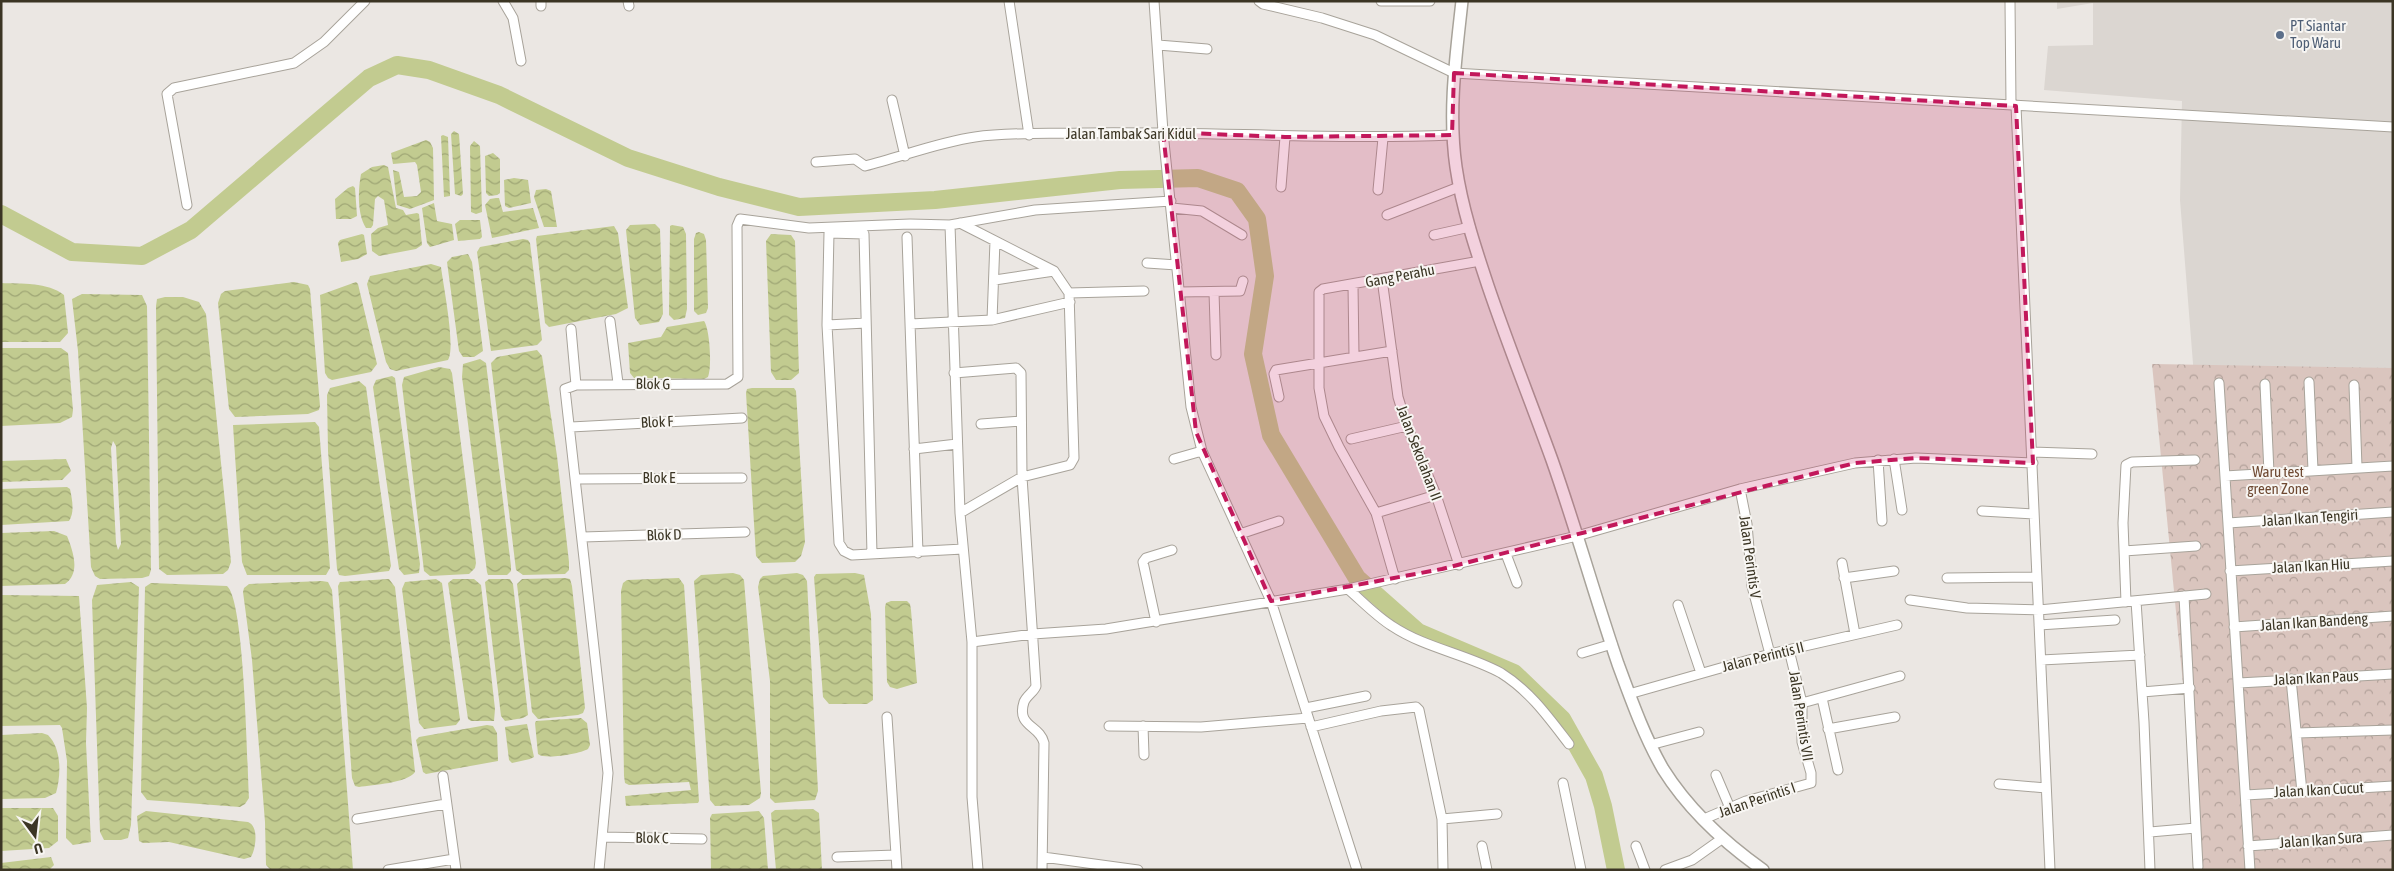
<svg xmlns="http://www.w3.org/2000/svg" width="2394" height="871" font-family="'Asap Condensed',sans-serif">
<defs>
<pattern id="forest-crowns" width="20" height="18" patternUnits="userSpaceOnUse" patternTransform="scale(1.25)"><rect width="20" height="18" fill="#dac5be"/><path d="M2 6a3 3 0 1 1 6 0M12 15a3 3 0 1 1 6 0" fill="none" stroke="#b2a19a"/></pattern>
<pattern id="water-waves" width="16" height="10" patternUnits="userSpaceOnUse" patternTransform="scale(1.25)"><rect width="16" height="10" fill="#c2cb90"/><path d="M0 5q4-4 8 0t8 0" fill="none" stroke="#9fa675"/></pattern>
</defs>
<rect width="100%" height="100%" fill="#ebe7e3"/>
<path fill="#dbd6d1" d="M2057,1H2393V379L2194,376L2180,200L2182,101L2044,90L2048,46L2093,45V3L2057,9Z"/>
<path fill="url(#forest-crowns)" d="M2152,364L2393,368V870H2201Z"/>
<path fill="url(#water-waves)" fill-rule="evenodd" d="M454,131L459,134L463,194L461,196L455,194L451,134Z
M443,135L448,137L450,196L444,197L441,136Z
M426,140L430,142L433,148L434,200L410,209L397,205L393,170L399,172L404,197L417,196L421,192L417,165L415,162L393,164L391,153Z
M474,141L480,146L482,212L476,214L471,212L470,146Z
M493,153L500,159V193L497,195L489,196L486,193L485,156Z
M384,165L388,167L396,208L403,210L406,215L417,213L419,214L422,245L416,249L379,256L372,251L371,234L378,228L388,225L384,200L378,196L375,199L373,225L371,228H366C357,214 358,190 361,174L372,167Z
M514,178L528,180L531,203L509,208L505,206L504,180Z
M353,186L355,188L357,216L351,219H336L335,199L348,188Z
M546,189L551,191L557,227H544L534,197L536,190Z
M496,198H499L503,212L533,208L539,228L492,238L485,205L490,199Z
M434,203L437,221L452,224L454,240L430,247L427,243L422,208Z
M460,220H480L482,237L480,239L458,241L455,224Z
M655,224L660,229L663,314L659,322L640,325L635,318L626,230L630,225Z
M672,225L683,227L686,234L687,309L685,318L674,320L669,315L670,226Z
M614,226L618,233L628,308L616,314L549,327L545,323L536,239L537,236Z
M699,232L704,234L706,240L708,308L706,313L698,315L694,311V239L696,233Z
M362,234L364,235L367,254L358,259L341,262L338,243L340,240Z
M771,234L791,235L795,241L799,373L791,380H776L771,372L766,241Z
M523,239L528,240L530,243L542,340L537,345L491,351L477,252L480,247Z
M468,254L472,262L483,351L474,357H463L459,351L447,262L452,257Z
M431,264L441,267C443,284 456,348 448,360L396,371L390,369L386,362L367,284L370,276Z
M294,282L308,285L310,289L320,406L319,410L308,414L235,417L229,409L218,303L221,294L225,291Z
M356,282L358,284L377,364L371,372L332,380L328,378L325,373L320,295Z
M1,283C21,284 48,282 64,295L68,333L60,342H1Z
M82,294L142,295L147,306L151,570L149,576L142,578L100,579L95,576L91,567L78,351L72,299ZM113,441L116,446L121,544L118,550L116,543L111,448Z
M165,297H183L199,302L206,314L231,562L228,570L223,574L167,575L159,569L156,306L157,299Z
M704,321C710,329 712,368 708,377L704,379L639,378H634L630,373L628,343L661,337L667,327Z
M1,348H61L68,353L73,410L72,417L60,423L1,426Z
M537,350L542,356L557,456L569,562V570L565,574L523,575L516,570L491,363L497,357Z
M480,359L486,363L511,566V571L507,575H488L487,572L462,377L463,364Z
M439,367L450,369L452,373L476,563L475,568L469,574L430,576L424,571L402,385L404,377Z
M392,376L395,378L420,564L419,573L404,575L399,569L373,387L376,380Z
M359,381L366,387L391,566L389,571L345,576L339,575L337,569L328,451L327,395L330,388Z
M752,388H794L796,391L805,542L801,556L795,562L762,563L756,556L746,393L747,389Z
M315,422L319,427L330,568L326,575H247L242,562L233,425Z
M66,459L71,471L62,480L1,482V461Z
M67,487L70,489C72,499 75,512 69,521L1,525V489Z
M54,531L67,536C73,551 81,573 65,584L1,586V533Z
M733,573L740,575L744,580L761,793L760,798L749,805L715,806L710,800L694,581L701,575Z
M797,573L803,575L807,581L818,791L815,800L775,803L770,798V681L758,587L760,579L763,576Z
M855,573L864,575L871,614L873,700L867,704H829L823,697L814,577L816,574Z
M565,578L570,579L572,586L585,708L583,713L578,715L538,719L532,712L517,584L522,579Z
M679,578L684,585L699,801L698,803L626,806L625,796L691,790L689,782L629,785L625,783L624,776L621,591L623,583L627,580Z
M389,579L395,587L415,772C407,783 373,785 359,787L355,786L352,778L338,586L340,582Z
M436,579L442,583L460,720L456,725L424,729L419,723L402,589L405,582Z
M453,579H474L481,585L495,709L494,721H471L468,719L448,583Z
M489,579H510L513,584L528,715L523,718L505,721L501,716L485,582Z
M322,581L328,582L332,590L353,870H271L266,865L265,822L252,660L243,592L244,588L249,584Z
M131,582L139,587L131,825L128,838L121,840H104L100,832L92,600L97,585Z
M151,583L227,586C245,601 247,767 249,798L245,804L240,807L147,800L141,792L145,587Z
M1,595L79,596L87,708L86,743L91,842L73,845L66,838L67,761L62,728L60,725L1,726Z
M891,601H907L910,604L911,610L917,683L897,689L890,687L887,682L885,607L886,603Z
M581,718L587,723L590,745L588,749C579,754 545,760 538,754L535,723L536,721Z
M527,724L534,757L530,759L512,763L509,760L505,727Z
M487,725L493,726L497,733L498,761L426,774L423,772L416,740L419,737Z
M42,733L48,735C62,749 61,775 56,793L45,798L1,799V735Z
M1,808H53L58,816V841L49,848L1,851Z
M813,809L819,813L822,870H776L771,813L775,810Z
M146,811L248,822C259,826 256,848 251,857L244,859L169,842L143,843L139,841L137,816Z
M759,811L764,818L768,870H711L710,818L712,814Z
M51,857L54,865L49,870H1V863Z"/>
<g fill="none" stroke-linecap="round" stroke-linejoin="round">
<path stroke="#c2cb90" stroke-width="18" d="M1,214L72,252L142,256L191,230L369,78L397,65L429,70L499,95L628,158L719,187L799,207L935,200L1120,180L1198,178L1237,191L1257,219L1265,276L1253,354L1271,435L1357,578L1418,632L1514,673L1562,719L1594,776L1603,806L1616,870"/>
<g stroke="#a8a39a" stroke-width="11">
<path id="minor" d="M503,1L513,18L521,61
M541,1V6
M628,1L629,6
M1009,1L1029,135
M1154,1L1163,132L1191,407L1202,451L1271,601L1357,870
M1259,1L1263,4L1322,18L1375,35L1454,73L2393,127
M1381,1H1430
M2010,1L2011,105
M1158,45L1207,49
M892,100L905,156
M2016,106L2050,870
M816,162L855,159L865,166C901,157 939,142 975,137C1010,132 1046,134 1081,133C1205,131 1328,140 1452,135
M1281,187L1285,137
M1378,190L1383,138
M187,205L167,94L174,88L294,63L324,42L365,1
M1172,208L1202,211L1242,235
M1387,215L1459,187
M960,223L1054,271L1069,293L1074,458L1070,465L1022,477L960,513
M950,225L960,513L972,642V797L978,870
M1434,235L1470,227
M907,237L918,553
M1147,263L1177,265
M1382,279L1398,397L1407,426L1436,495L1459,565
M995,280L1054,271
M1353,285L1354,356
M1180,292L1240,291L1243,281
M1214,292L1216,355
M1069,293L1144,291
M992,320L995,241
M610,321L618,383
M910,324L992,320L1070,302
M827,325L866,323
M571,329L576,385
M954,373L1016,368L1021,373L1022,477L1036,686C1034,692 1027,695 1024,702C1016,727 1040,725 1044,743L1042,870
M2309,382L2313,470
M2219,383L2250,870
M2265,384L2269,473
M2354,385L2357,467
M1279,397L1274,374L1276,370L1392,351
M981,424L1021,421
M571,427L742,418
M1351,439L1407,426
M914,449L957,444
M2032,452L2092,454
M1174,459L1202,451
M1894,459L1902,510
M1878,460L1882,521
M2225,476L2393,466
M577,479L742,478
M1740,489L1747,524L1752,586L1770,654
M1982,511L2034,514
M1376,513L1436,495
M2228,523L2393,512
M1240,534L1279,521
M583,537L745,532
M2124,551L2196,546
M872,554L864,234L829,233L827,325L839,543L844,551L852,555L963,549
M1506,554L1517,583
M1842,563L1855,634
M2230,571L2393,561
M1844,578L1894,571
M1947,578L2037,577
M1395,579L1376,513L1339,447L1324,416L1319,388V292L1323,289L1480,261
M1348,589C1362,601 1376,616 1392,626C1425,648 1466,654 1501,673C1530,691 1549,718 1569,744
M2184,596L2198,867
M1910,600L1967,608L2039,610L2206,594
M2136,601L2144,722L2150,870
M2126,602L2123,523L2126,465L2132,462L2195,460
M1678,605L1701,673
M1156,622L1143,562L1146,558L1172,550
M2039,625L2115,620
M2234,627L2393,616
M972,642L1033,634L1106,629L1348,589L1577,536L1740,489L1855,463L1916,458L2033,463
M1582,653L1612,644
M2041,660L2140,655
M2291,679L2302,792
M2239,683L2393,674
M2142,692L2190,688
M1629,694L1770,654L1897,625
M1822,698L1838,770
M1802,703L1900,676
M1306,708L1366,696
M887,717L897,870
M1109,726L1201,727L1308,718
M1143,726L1144,755
M1311,727L1381,711L1416,707L1419,710L1442,819L1443,870
M1828,729L1895,717
M2297,733L2393,730
M1650,745L1699,732
M1716,775L1730,808
M443,776L456,870
M1563,783L1581,870
M1999,784L2046,788
M2246,795L2393,786
M357,819L446,804
M1442,819L1497,814
M1704,819L1746,801L1811,783V773L1802,742V703L1789,650
M2150,832L2196,828
M603,837L702,839
M1482,846L1487,870
M1636,846L1645,870
M2248,846L2393,835
M837,857L896,855
M1043,857L1138,870
M388,870L454,859
M599,870L608,773L565,389L576,385L727,384L738,377L737,226L740,219L809,228L910,224L950,225L1035,210L1171,201
M1665,870L1692,860L1723,838"/>
</g>
<g stroke="#a8a39a" stroke-width="14">
<path id="tertiary" d="M1462,1C1456,56 1448,112 1456,167C1462,208 1475,247 1488,286C1508,345 1531,402 1552,460C1576,528 1595,597 1618,664C1631,699 1644,736 1663,769C1688,809 1725,843 1763,870"/>
</g>
<use href="#minor" stroke="#fff" stroke-width="9"/>
<use href="#tertiary" stroke="#fff" stroke-width="11"/>
</g>
<path fill="#c2185b" fill-opacity="0.2" stroke="#c2185b" stroke-width="4" stroke-dasharray="10 6" stroke-linejoin="round" d="M1454,73L2016,106L2033,463L1916,458L1855,463L1442,569L1271,601L1196,432L1163,132L1285,137L1452,135Z"/>
<circle fill="#5c6f8a" stroke="#f8f6f3" stroke-width="2" cx="2280" cy="35" r="5"/>
<g text-anchor="middle" stroke-width="4" stroke-linejoin="round" paint-order="stroke">
<g font-size="15" fill="#4e5e75" stroke="#f8f6f3" text-anchor="start">
<text x="2290" y="31">PT Siantar<tspan x="2290" dy="17">Top Waru</tspan></text>
</g>
<g font-size="15" fill="#3b3524" stroke="#f8f6f3">
<text x="1131" y="139">Jalan Tambak Sari Kidul</text>
<text transform="translate(1400 276) rotate(-11)" y="5">Gang Perahu</text>
<text transform="translate(653 384) rotate(1)" y="5">Blok G</text>
<text transform="translate(657 422) rotate(-3)" y="5">Blok F</text>
<text transform="translate(1419 453) rotate(69)" y="5">Jalan Sekolahan II</text>
<text x="659" y="483">Blok E</text>
<text transform="translate(2310 518) rotate(-4)" y="5">Jalan Ikan Tengiri</text>
<text transform="translate(664 535) rotate(-2)" y="5">Blok D</text>
<text transform="translate(1750 557) rotate(82)" y="5">Jalan Perintis V</text>
<text transform="translate(2311 566) rotate(-3)" y="5">Jalan Ikan Hiu</text>
<text transform="translate(2314 622) rotate(-4)" y="5">Jalan Ikan Bandeng</text>
<text transform="translate(1763 657) rotate(-14)" y="5">Jalan Perintis II</text>
<text transform="translate(2316 678) rotate(-3)" y="5">Jalan Ikan Paus</text>
<text transform="translate(1801 716) rotate(81)" y="5">Jalan Perintis VII</text>
<text transform="translate(2319 790) rotate(-3)" y="5">Jalan Ikan Cucut</text>
<text transform="translate(1757 800) rotate(-19)" y="5">Jalan Perintis I</text>
<text transform="translate(652 838) rotate(1)" y="5">Blok C</text>
<text transform="translate(2321 840) rotate(-4)" y="5">Jalan Ikan Sura</text>
</g>
<g font-size="15" fill="#6e4932" stroke="#f8f6f3">
<text x="2278" y="477">Waru test<tspan x="2278" dy="17">green Zone</tspan></text>
</g>
</g>
<rect width="2394" height="871" fill="none" stroke="#3b3524" stroke-width="5"/>
<g transform="translate(35 836) rotate(165)" stroke="#f8f6f3" stroke-width="4" paint-order="stroke">
<path d="M0-4L9 19L0 12L-9 19Z" fill="#3b3524"/>
<text y="-8" font-size="14" font-weight="bold" text-anchor="middle" fill="#3b3524">U</text>
</g>
</svg>
